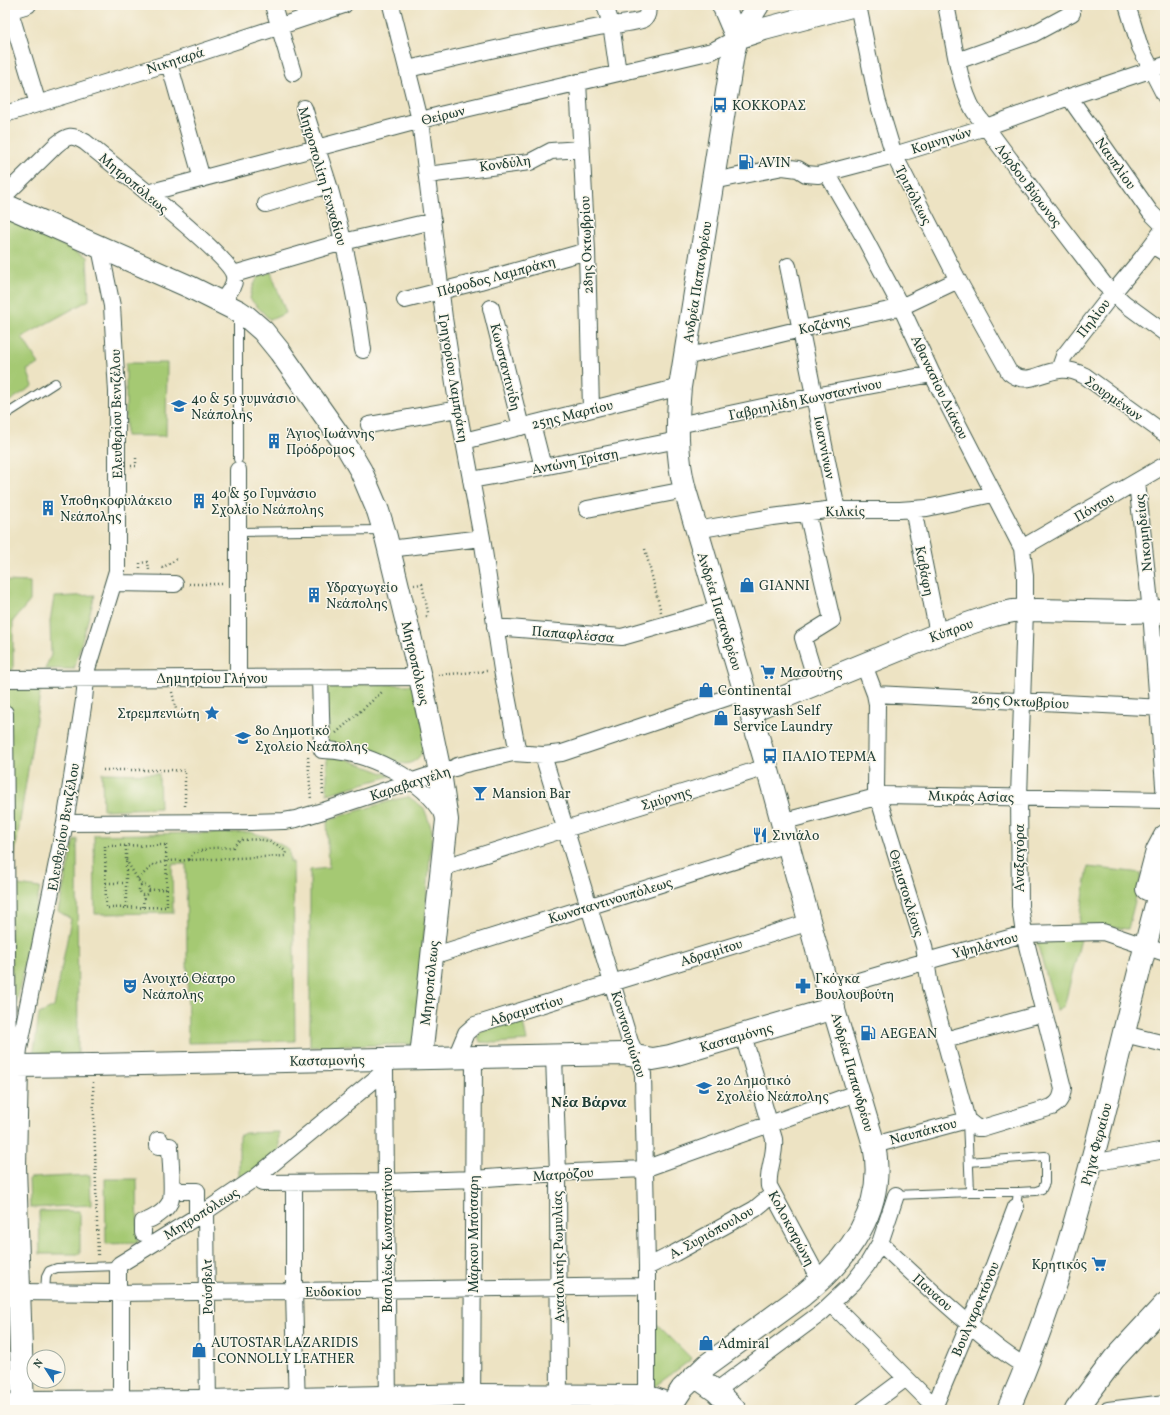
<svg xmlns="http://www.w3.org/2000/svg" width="1170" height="1415" font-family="Vollkorn,serif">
<rect width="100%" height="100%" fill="#fbf7ec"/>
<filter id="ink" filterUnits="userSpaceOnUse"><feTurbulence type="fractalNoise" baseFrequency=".025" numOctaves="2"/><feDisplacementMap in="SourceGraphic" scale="8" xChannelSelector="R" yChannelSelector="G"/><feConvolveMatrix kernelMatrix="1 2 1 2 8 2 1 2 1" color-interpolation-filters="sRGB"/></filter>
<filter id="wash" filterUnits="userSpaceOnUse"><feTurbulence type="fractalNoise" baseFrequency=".012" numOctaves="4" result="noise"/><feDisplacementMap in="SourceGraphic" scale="16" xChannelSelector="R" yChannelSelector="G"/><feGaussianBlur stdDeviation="0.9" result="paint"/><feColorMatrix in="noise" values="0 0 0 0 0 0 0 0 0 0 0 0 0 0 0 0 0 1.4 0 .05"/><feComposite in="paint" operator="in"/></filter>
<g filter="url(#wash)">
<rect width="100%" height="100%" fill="#ede3c3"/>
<path fill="#a5c973" stroke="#628354" d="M5,218L87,257L89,300L22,337L39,364L27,370L33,386L5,404Z
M271,272L286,313L270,320L250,299C251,291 254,283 259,276Z
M126,363H167L166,436H126Z
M5,581L30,582V601L13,621V670H5Z
M95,595L74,669H45L51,655L50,622L54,597Z
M332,683L413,685C415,696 427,735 425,743C423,755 416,763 405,764L327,745V687Z
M41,688L10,884L40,888L13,1021L5,689Z
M327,756L344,758L391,776L327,794Z
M102,773L159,774L160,808L103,810Z
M409,797L424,808L432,830L416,1044L310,1047V870L329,868L327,820L397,799Z
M250,832L270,838L275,842L289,849L290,862H293L295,1041L188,1043L186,864H172L173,913L95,914L94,835Z
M77,839L78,1056L33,1057L39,1014L54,1007L71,919L58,911L74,840Z
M1088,867L1142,873L1128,929L1079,924Z
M1081,939L1064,1007L1057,1011L1036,940Z
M522,1017L527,1041L496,1043L480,1042L478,1036L480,1032Z
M279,1132V1151L239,1182V1136L245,1133Z
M90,1175L91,1205L30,1208L29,1178Z
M105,1179H137L138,1243L106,1244Z
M39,1211H80V1254H40Z
M651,1325H658L692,1359L651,1389Z"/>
</g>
<g filter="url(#ink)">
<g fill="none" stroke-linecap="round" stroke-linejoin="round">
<g stroke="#3e5649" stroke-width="10">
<path id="lane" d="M5,415L55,383
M238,459V314
M238,532L382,530
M967,1120L970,1192H1018L1016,1207
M969,1162L1045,1156V1183L1042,1189L1036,1191L1018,1192
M896,1195L970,1192
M45,1292L46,1277L49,1271L57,1268L118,1266"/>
</g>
<g stroke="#3e5649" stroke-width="18">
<path id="street" d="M8,5L38,104
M273,5L293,73
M391,5L420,120L444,318L458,409L482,538L502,670L518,753
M605,5L611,24L618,73
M858,5L877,99L894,155L958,280L1009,372C1027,387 1039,372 1060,370C1069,369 1077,372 1085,376L1165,434
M946,5C953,36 958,84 974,111L1049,212L1104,284L1124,303L1165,333
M1127,5L1140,47L1165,96
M5,12L28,5
M957,61L1033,34L1072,13
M169,63L202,179
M408,69C471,54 535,40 599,27C608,25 638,23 644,19C648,16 648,10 647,5
M578,82L587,251L591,409
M1069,97L1150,212L1165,227
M304,108C312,134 321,160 329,186C344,240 356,295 363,350
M5,114L169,63L344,5
M827,173L865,239L901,307L932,374L1022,548L1025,576V610L1019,797L1020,906L1024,934L1063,1088C1062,1097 1060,1102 1052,1107L982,1128H977L967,1120
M427,175L530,162L551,151L581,149
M713,181L783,167L798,169L806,174L818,175L894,155L986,127L1069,97L1165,65
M148,193L444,114L712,51L737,38
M5,195L56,145C68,135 72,134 85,142C107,160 231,257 234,276C236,286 227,294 221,302
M266,204L328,185
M1152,245L1165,253
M788,266L837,510
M234,274L343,242L433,221
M405,300L480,281L587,251
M491,308L521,427
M685,357L801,329L894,309L901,307L958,280
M1059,370L1064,356L1113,293L1142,258L1165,227
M532,424L543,467
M369,425L458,409
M678,425L815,396L932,374
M464,441L680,387
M471,480L543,467L678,440
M1137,482L1151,612L1165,799
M587,509L685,490
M913,509L938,634
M807,512L832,620L803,638L817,684
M696,530L772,517L826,510H900L927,508L993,494
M1022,548L1165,465
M389,549L482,538
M114,583L175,584
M495,627L622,637L720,609
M864,665L875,694L877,704L876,790L924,946L930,987L967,1120
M320,677L322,750C364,750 424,778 445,817
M238,678V470
M5,679L420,677
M875,694L1165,708
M5,713L8,1073L5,1092
M543,755L630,1042L640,1063L643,1074L647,1267V1396
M781,822L884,795L1165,800
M65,823L250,822L284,821L296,819L323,811L440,772L458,767L457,766L513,753L543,755L562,753L744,692
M441,868L565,829L767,767
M432,956L788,844
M828,990L927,961L1024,934L1103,932L1165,953
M1124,1034L1165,1044
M743,1035L774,1139C776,1155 767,1170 769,1186L820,1281
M945,1040L1044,1013
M554,1056L558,1174L559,1410
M456,1057L466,1033L475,1025L810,922
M17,1066L19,1049L65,823L84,700L87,669L117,571V392L112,306L100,248
M385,1071L388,1410
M874,1145L967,1120
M1092,1163L1165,1150
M255,1178L262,1183L387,1182L473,1179L574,1172L644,1169L859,1092
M294,1183V1291L297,1410
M176,1188V1191H197V1217
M206,1211L208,1410
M143,1233V1222C153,1219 165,1212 170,1202C174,1193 170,1158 170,1146H158V1140H160
M880,1243C909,1270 938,1298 968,1323C987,1339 1005,1355 1027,1367
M647,1267L675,1253L755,1209L773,1194
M19,1292L112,1293L294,1291L647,1286
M118,1293V1266L120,1264L206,1211L255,1178L385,1071V1058
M121,1293V1410
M832,1304L938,1410
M716,1391L821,1313L853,1283L867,1265L880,1243L896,1195
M5,1403L22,1402
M472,1410L474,1057
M863,1410L906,1378
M933,1410L994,1265L1016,1207
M1108,1410L1165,1403"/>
</g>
<g stroke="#3e5649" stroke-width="24">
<path id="secondary" d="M723,5L737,38
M737,38L764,29L855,5
M5,205L190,287L238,311L247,317L263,331L280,352L347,447L361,471L378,511L386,537L420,677L440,772L447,820L421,1057
M750,711L938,634L994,615L1013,611L1037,610L1128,612L1165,611
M1147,889L1157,851L1165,836
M695,1376L716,1391L735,1410
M22,1402L208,1401L472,1395L641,1396L655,1399L670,1405
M23,1410L15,1167L17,1066L93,1065L623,1054L653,1059L670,1056L834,1008
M668,1410L682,1389L707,1365L803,1295C849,1258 887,1207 874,1145L828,990L767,767L685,490C676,456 677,422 680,387L733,54L737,38L758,5
M1008,1410C1053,1308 1082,1202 1109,1094C1124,1032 1139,970 1155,909L1165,871
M1076,1410L1114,1359L1165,1304"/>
</g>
<path stroke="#3e5649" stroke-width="2.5" stroke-dasharray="1 3" stroke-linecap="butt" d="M131,466H136V458
M645,549L661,612
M140,568V563L148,562L149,570
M162,568L177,559
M189,584H224
M414,585L422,584L429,617H424
M438,675L487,671
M172,692L176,709
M336,733L382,692
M308,757L311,800
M322,765L323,796
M103,770H172L185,771V807
M166,845L167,907L106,908L105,846Z
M126,846V907
M126,860L142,886
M138,879L153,865L166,861L285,856L286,852C272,838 258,839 240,840L233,847L211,848L194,853L188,860
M106,883H126
M139 890a5 5 0 1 1 10 0a5 5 0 1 1-10 0Z
M149,890L167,889
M143,907L144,895
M93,1082L98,1257"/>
<use href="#lane" stroke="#fff" stroke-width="8"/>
<use href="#street" stroke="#fff" stroke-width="16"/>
<use href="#secondary" stroke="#fff" stroke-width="22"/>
</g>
</g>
<defs>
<g id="bus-bare" transform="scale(1.2)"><path d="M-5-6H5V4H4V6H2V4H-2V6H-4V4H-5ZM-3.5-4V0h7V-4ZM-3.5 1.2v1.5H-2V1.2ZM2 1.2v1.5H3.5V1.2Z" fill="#1f6fb2" stroke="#fbf7ec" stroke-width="2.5" paint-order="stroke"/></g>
<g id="fuel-bare" transform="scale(1.2)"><path d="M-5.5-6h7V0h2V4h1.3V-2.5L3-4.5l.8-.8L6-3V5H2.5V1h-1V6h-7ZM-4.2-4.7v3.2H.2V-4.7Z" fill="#1f6fb2" stroke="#fbf7ec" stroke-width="2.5" paint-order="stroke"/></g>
<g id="school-bare" transform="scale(1.2)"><path d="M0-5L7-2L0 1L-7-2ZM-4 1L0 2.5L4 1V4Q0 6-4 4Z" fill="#1f6fb2" stroke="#fbf7ec" stroke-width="2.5" paint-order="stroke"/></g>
<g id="building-bare" transform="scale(1.2)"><path d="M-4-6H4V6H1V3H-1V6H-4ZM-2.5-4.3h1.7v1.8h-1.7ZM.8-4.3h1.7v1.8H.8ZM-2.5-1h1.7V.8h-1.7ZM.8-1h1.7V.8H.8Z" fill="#1f6fb2" stroke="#fbf7ec" stroke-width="2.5" paint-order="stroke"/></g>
<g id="shop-bare" transform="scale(1.2)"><path d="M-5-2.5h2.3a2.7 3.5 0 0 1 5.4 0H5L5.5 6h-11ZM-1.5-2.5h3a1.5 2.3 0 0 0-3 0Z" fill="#1f6fb2" stroke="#fbf7ec" stroke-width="2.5" paint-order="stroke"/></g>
<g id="supermarket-bare" transform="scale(1.2)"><path d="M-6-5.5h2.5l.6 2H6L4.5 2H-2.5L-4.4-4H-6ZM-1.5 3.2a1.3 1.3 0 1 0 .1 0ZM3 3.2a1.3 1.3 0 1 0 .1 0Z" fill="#1f6fb2" stroke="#fbf7ec" stroke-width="2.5" paint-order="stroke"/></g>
<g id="sight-bare" transform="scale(1.2)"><path d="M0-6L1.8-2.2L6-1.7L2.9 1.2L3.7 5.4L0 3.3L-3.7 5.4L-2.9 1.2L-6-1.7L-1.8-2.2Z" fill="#1f6fb2" stroke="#fbf7ec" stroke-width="2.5" paint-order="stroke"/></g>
<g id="bar-bare" transform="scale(1.2)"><path d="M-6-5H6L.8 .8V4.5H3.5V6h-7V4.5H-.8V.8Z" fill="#1f6fb2" stroke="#fbf7ec" stroke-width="2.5" paint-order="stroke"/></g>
<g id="restaurant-bare" transform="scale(1.2)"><path d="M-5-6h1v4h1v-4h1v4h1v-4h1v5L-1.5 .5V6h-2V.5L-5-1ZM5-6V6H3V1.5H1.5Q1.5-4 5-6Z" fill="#1f6fb2" stroke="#fbf7ec" stroke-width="2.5" paint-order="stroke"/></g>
<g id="theatre-bare" transform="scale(1.2)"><path d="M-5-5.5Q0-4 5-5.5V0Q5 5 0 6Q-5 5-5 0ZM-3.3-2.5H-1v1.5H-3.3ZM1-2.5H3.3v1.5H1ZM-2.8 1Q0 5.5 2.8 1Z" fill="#1f6fb2" stroke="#fbf7ec" stroke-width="2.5" paint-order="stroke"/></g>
<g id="pharmacy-bare" transform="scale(1.2)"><path d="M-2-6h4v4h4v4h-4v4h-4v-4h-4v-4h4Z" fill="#1f6fb2" stroke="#fbf7ec" stroke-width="2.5" paint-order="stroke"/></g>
</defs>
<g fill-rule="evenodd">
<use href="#bus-bare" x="720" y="105"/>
<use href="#fuel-bare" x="746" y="162"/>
<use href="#school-bare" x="179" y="406"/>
<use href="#building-bare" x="274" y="441"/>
<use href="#building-bare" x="199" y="501"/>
<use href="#building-bare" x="48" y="508"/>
<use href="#shop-bare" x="747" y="585"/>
<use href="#building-bare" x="314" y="595"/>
<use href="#supermarket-bare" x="768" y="672"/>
<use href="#shop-bare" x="706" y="690"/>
<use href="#sight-bare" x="212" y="713"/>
<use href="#shop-bare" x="721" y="718"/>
<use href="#school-bare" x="243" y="738"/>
<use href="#bus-bare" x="770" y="756"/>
<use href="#bar-bare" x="480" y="793"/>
<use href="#restaurant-bare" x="760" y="835"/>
<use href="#theatre-bare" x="130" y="986"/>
<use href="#pharmacy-bare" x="803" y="986"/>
<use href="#fuel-bare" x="868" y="1033"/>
<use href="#school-bare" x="704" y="1088"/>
<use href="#supermarket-bare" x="1099" y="1264"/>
<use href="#shop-bare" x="706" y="1343"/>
<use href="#shop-bare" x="199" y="1350"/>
</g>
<g text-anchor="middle" stroke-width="3" stroke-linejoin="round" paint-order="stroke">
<g font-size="14" fill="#1f3d34" stroke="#fbf7ec">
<text transform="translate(175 60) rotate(-18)" y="5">Νικηταρά</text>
<text transform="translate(443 115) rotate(-14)" y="5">Θείρων</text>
<text transform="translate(941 140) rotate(-17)" y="5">Κομνηνών</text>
<text transform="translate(505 163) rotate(-8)" y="5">Κονδύλη</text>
<text transform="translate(1116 163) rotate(55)" y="5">Ναυπλίου</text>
<text transform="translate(323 176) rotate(74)" y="5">Μητροπολίτη Γενναδίου</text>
<text transform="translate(134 183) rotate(40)" y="5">Μητροπόλεως</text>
<text transform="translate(1029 185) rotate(53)" y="5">Λόρδου Βύρωνος</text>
<text transform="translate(914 195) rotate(63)" y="5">Τριπόλεως</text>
<text transform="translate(586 245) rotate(-92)" y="5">28ης Οκτωβρίου</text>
<text transform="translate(496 276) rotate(-15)" y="5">Πάροδος Λαμπράκη</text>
<text transform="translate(697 282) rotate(-81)" y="5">Ανδρέα Παπανδρέου</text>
<text transform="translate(1093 318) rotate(-52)" y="5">Πηλίου</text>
<text transform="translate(824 324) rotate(-12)" y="5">Κοζάνης</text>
<text transform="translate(506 367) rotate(76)" y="5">Κωνσταντινίδη</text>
<text transform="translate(454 378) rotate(81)" y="5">Γρηγορίου Λαμπράκη</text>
<text transform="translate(940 387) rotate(64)" y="5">Αθανασίου Διάκου</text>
<text transform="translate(1114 398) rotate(35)" y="5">Σουρμένων</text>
<text transform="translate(805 399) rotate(-12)" y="5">Γαβριηλίδη Κωνσταντίνου</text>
<text transform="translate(116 414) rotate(-91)" y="5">Ελευθερίου Βενιζέλου</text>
<text transform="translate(572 414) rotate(-14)" y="5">25ης Μαρτίου</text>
<text transform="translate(825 447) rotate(79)" y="5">Ιωαννίνων</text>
<text transform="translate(575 461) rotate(-11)" y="5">Αντώνη Τρίτση</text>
<text transform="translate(1094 507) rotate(-30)" y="5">Πόντου</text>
<text transform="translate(845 511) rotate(-1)" y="5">Κιλκίς</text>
<text transform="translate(1143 533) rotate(-96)" y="5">Νικομηδείας</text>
<text transform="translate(925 571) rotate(79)" y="5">Καβάφη</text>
<text transform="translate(720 611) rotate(73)" y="5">Ανδρέα Παπανδρέου</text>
<text transform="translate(951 630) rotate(-20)" y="5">Κύπρου</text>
<text transform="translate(573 634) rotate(5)" y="5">Παπαφλέσσα</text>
<text transform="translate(416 663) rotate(77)" y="5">Μητροπόλεως</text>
<text x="212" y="683">Δημητρίου Γλήνου</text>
<text transform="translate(1020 701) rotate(3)" y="5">26ης Οκτωβρίου</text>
<text transform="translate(410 783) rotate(-18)" y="5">Καραβαγγέλη</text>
<text transform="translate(971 796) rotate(1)" y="5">Μικράς Ασίας</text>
<text transform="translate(666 798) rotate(-17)" y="5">Σμύρνης</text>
<text transform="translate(63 827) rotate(-80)" y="5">Ελευθερίου Βενιζέλου</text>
<text transform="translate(1019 858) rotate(-90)" y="5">Αναξαγόρα</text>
<text transform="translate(907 893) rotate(73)" y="5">Θεμιστοκλέους</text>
<text transform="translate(610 900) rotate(-17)" y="5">Κωνσταντινουπόλεως</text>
<text transform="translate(985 945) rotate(-15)" y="5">Υψηλάντου</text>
<text transform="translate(711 952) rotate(-17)" y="5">Αδραμίτου</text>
<text transform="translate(429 983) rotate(-84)" y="5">Μητροπόλεως</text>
<text transform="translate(526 1010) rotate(-17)" y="5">Αδραμυττίου</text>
<text transform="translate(629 1034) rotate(73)" y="5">Κουντουριώτου</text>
<text transform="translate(736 1037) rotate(-16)" y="5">Κασταμόνης</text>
<text transform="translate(327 1060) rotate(-1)" y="5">Κασταμονής</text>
<text transform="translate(853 1072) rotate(74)" y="5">Ανδρέα Παπανδρέου</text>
<text transform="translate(923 1131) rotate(-15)" y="5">Ναυπάκτου</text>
<text transform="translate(1096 1144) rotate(-75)" y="5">Ρήγα Φεραίου</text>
<text transform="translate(563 1174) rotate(-4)" y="5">Ματρόζου</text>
<text transform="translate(201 1213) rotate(-32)" y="5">Μητροπόλεως</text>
<text transform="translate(792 1228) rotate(62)" y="5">Κολοκοτρώνη</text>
<text transform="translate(711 1232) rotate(-29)" y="5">Α. Συριόπουλου</text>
<text transform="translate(473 1234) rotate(-90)" y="5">Μάρκου Μπότσαρη</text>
<text transform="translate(387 1240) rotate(-90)" y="5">Βασιλέως Κωνσταντίνου</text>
<text transform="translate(558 1257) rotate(-91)" y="5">Ανατολικής Ρωμυλίας</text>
<text transform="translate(207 1287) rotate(-91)" y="5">Ρούσβελτ</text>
<text transform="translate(333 1291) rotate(-1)" y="5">Ευδοκίου</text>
<text transform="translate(933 1292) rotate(42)" y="5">Παυαου</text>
<text transform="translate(975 1309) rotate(-67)" y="5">Βουλγαροκτόνου</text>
</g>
<g font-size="14" fill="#1f3d34" stroke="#fbf7ec" text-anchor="start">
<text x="732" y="110">ΚΟΚΚΟΡΑΣ</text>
<text x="758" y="167">AVIN</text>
<text x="191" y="403">4ο &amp; 5ο γυμνάσιο<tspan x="191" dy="16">Νεάπολης</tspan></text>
<text x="286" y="438">Άγιος Ιωάννης<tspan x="286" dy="16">Πρόδρομος</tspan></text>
<text x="211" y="498">4ο &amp; 5ο Γυμνάσιο<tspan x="211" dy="16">Σχολείο Νεάπολης</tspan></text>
<text x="60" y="505">Υποθηκοφυλάκειο<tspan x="60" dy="16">Νεάπολης</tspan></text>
<text x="759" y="590">GIANNI</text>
<text x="326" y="592">Υδραγωγείο<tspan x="326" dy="16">Νεάπολης</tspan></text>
<text x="780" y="677">Μασούτης</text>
<text x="718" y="695">Continental</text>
<text x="733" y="715">Easywash Self<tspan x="733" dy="16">Service Laundry</tspan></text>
<text x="200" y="718" text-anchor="end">Στρεμπενιώτη</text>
<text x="255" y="735">8ο Δημοτικό<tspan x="255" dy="16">Σχολείο Νεάπολης</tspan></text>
<text x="782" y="761">ΠΑΛΙΟ ΤΕΡΜΑ</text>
<text x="492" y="798">Mansion Bar</text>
<text x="772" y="840">Σινιάλο</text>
<text x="142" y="983">Ανοιχτό Θέατρο<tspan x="142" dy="16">Νεάπολης</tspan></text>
<text x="815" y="983">Γκόγκα<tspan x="815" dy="16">Βουλουβούτη</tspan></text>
<text x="880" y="1038">AEGEAN</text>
<text x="716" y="1085">2ο Δημοτικό<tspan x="716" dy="16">Σχολείο Νεάπολης</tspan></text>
<text x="1087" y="1269" text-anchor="end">Κρητικός</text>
<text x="211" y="1347">AUTOSTAR LAZARIDIS<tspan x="211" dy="16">-CONNOLLY LEATHER</tspan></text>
<text x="718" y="1348">Admiral</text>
</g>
<g font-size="15" font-weight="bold" fill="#1f3d34" stroke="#fbf7ec">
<text x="589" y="1107">Νέα Βάρνα</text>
</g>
</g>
<rect width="1170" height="1415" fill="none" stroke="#fbf7ec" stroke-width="20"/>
<g transform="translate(46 1369) rotate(306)"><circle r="19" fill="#fbf7ec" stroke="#a3ada2"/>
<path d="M0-3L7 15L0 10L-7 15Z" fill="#1f6fb2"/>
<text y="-6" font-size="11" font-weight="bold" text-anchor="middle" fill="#1f3d34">N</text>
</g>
</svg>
